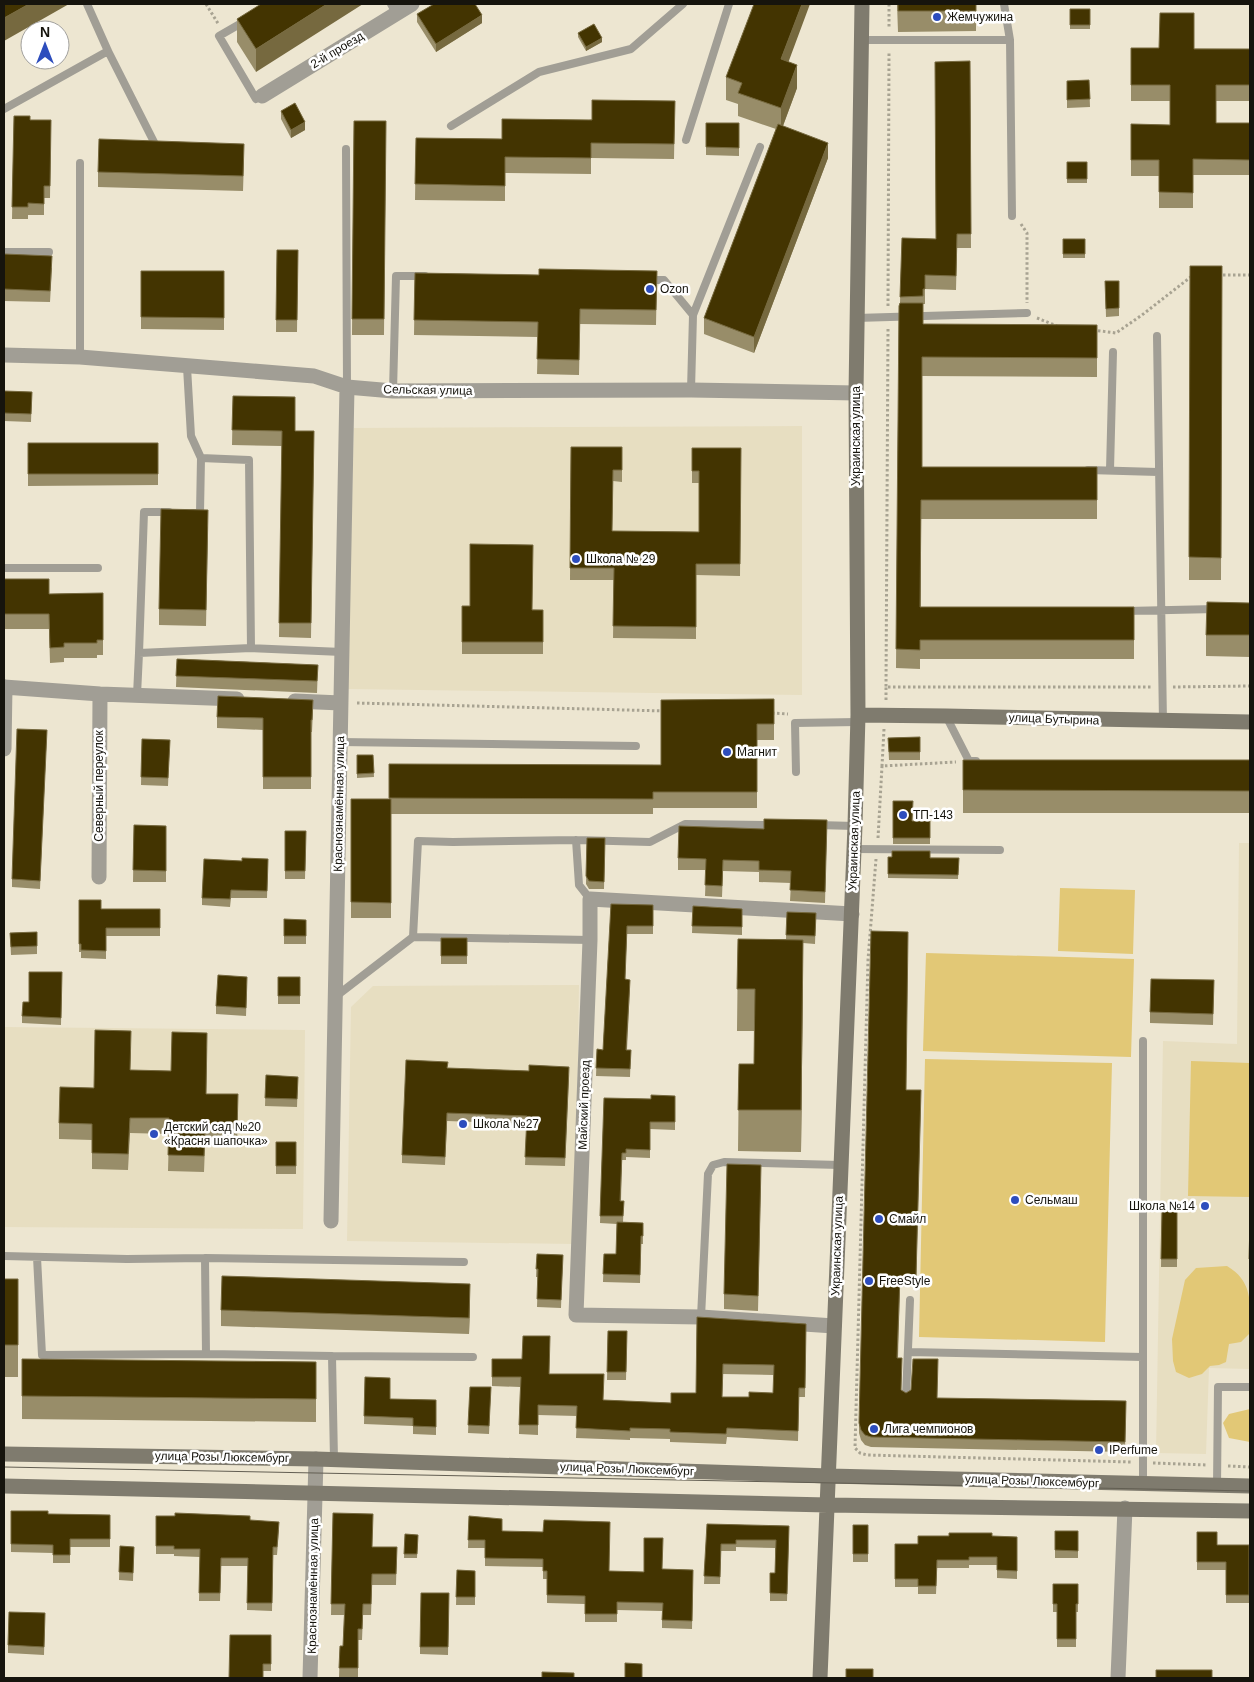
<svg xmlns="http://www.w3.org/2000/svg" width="1254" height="1682" font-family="Arial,sans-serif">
<rect width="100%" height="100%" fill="#ede6d1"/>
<path fill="#e7dec1" d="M802,426V695L347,689L354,428Z
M1239,843H1250V1369L1209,1368L1206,1454L1156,1453L1163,1041L1237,1044Z
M579,985L575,1244L347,1241L351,1007L373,986Z
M4,1027L305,1030L303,1229L4,1227Z"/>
<path fill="#e2c876" d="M1060,888L1135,890L1133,954L1058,951Z
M926,953L1134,959L1131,1057L923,1051Z
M925,1059L1112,1063L1105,1342L919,1337Z
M1191,1061L1250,1063V1197L1188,1196Z
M1227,1266C1254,1282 1250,1305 1250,1333L1241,1342L1229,1344L1226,1362L1219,1365L1210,1366L1202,1374L1189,1378L1176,1372L1173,1361L1172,1339L1185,1280L1196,1268Z
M1250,1409V1442L1229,1438L1223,1423L1229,1414Z"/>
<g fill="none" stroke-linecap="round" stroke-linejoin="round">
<path stroke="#a8a392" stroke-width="3" stroke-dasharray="2.5 2.5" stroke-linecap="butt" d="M206,4L219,25
M889,4V28
M1021,224L1027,233V303
M1218,275H1250
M888,306L889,52
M1037,318L1057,326
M888,329L886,687H1152
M1093,330L1116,333L1142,315L1192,276
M1173,687L1250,686
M886,700V687
M357,703L665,711
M772,713L788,714
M884,729L882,766L956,762
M878,838L882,766
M876,859L868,960L855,1448L860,1453L867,1455L1132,1462
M1153,1463L1207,1465
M1228,1466L1250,1467"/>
<path stroke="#a19e95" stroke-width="8" d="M391,4L396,13
M1004,4L1010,40
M245,21L219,36L256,99L260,97
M862,40H1010L1012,216
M108,51L156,146
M4,109L108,51L87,4
M451,126L539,72L631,49L683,4
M686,140L729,4
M346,149L347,387
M80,163V357
M4,252H49
M649,280H664L693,315L691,390
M693,315L760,147
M856,318L1027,313
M1157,336L1163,722
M393,391L396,276H425
M1088,470L1158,472
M1110,470L1113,352
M169,512H144L139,653L251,648L249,460L201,458L191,436L187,367
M193,513H200L201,458
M4,568H98
M1126,611L1216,609
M251,648L342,652
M137,695L139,653
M946,716L969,761H976
M340,742L636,746
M796,772L795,723L857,722
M817,825L855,826
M576,840L579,885L590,899
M854,849L1000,850
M413,937L590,940
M335,997L413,937L418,841L453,842L576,840L650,842L685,824L773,825
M4,1256L127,1259L205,1258L206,1354L332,1356L334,1460
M37,1257L42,1355L206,1354
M205,1258L464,1262
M701,1317L708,1174L713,1165L724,1162L840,1165
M908,1352L1143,1357
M332,1356L473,1357
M906,1397L910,1300
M1143,1484V1041
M1217,1486L1218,1387H1250"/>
<path stroke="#a19e95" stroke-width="15" d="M262,96L412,4
M4,355L80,357L314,376L347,387L393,391L691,390L856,393
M4,687L100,694L237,699
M295,701L341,703
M4,749L5,687
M99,877L100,694
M331,1221L347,387
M834,1326L701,1317L576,1315L590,940V899L852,914
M310,1678L316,1459
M1118,1678L1125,1508"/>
<path stroke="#7f7b6e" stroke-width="15" d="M858,715L946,716L1250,722
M4,1454L316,1459L829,1476L1250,1486
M4,1486L828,1505L1250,1511
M820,1678L855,826L858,715L856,393L862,4"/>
<path stroke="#625e52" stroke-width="1" d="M4,1467L1250,1491"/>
</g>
<path fill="#988d69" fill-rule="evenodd" d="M261,4L256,72L237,42V19Z
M897,4H976V31L898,32Z
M1070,9H1090V29H1070Z
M417,14L482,23L436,52L417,22Z
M578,33L602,42L586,51L578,37Z
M1131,48L1250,49V101H1216V123H1250V175H1193V208H1159V176H1131V124L1170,125V101H1131Z
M970,61L971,248H957L956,290L925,289V304H923V324L1097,325V377L922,376V467H1097V519H921V607H1134V659H920V669L896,668L899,306L900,303L902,238L936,239Z
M789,62L797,88L783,126L828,158L754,353L704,334V318L776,129L738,116V104L726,100V77Z
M1089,80L1090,107L1067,108V81Z
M675,101L674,159L591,158V174L505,173V201L415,200L416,138L502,139Z
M281,111L305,130L291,138L281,119Z
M14,116L30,120H51L50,198H44V215H28V219H12Z
M354,121H386L384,335H352Z
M706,123H739V156L706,155Z
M244,159L243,191L98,187V172Z
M1067,162H1087V183H1067Z
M1063,239H1085V258H1063Z
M277,250H298L297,332H276Z
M4,254L52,268L50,302L4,301Z
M1190,266H1222L1221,580H1189Z
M141,271H224V330L141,329Z
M657,271L656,325L580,324L579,375L537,374L538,337L414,335L415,273L539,275Z
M1105,281H1119V316L1106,317Z
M4,391L32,392L31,422L4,421Z
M233,396L295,431H314L311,638L279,637L282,446L232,445Z
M28,443H158V485L28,486Z
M571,447H622V482L613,481L612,531L699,532V483H692V448H741L740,576L696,575V639L613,638L614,580H570Z
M208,526L206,626L159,625V609Z
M4,579L49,594L103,593V655H97V658H64V662L50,663L49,629H4Z
M1250,603V657L1206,656V635Z
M462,606L543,610V654H462Z
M177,659L318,665L317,693L176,687Z
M774,699V740H757V808H653V814H391V918H351V799H389V764L661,765Z
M313,711L312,732H311V789H263V730L217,728V717Z
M47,730L40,889L12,887V879Z
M920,737V760H889L888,738Z
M142,739L170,740L168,786L141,785Z
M357,755H373L374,777L357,778Z
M963,760H1250V813H963Z
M893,801L912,821H930V844H893Z
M827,820L825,903L790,901L791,883L759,882V872L723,871L722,897L705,896L706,870H678V858L764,829Z
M134,825L166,826V882H133Z
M285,831H306L305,879H285Z
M587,838H605L604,889H589L586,884Z
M888,857L959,858L958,879L888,878Z
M268,859L267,898H231L230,907L202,905V898L242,861Z
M79,900L101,909H160V936H106V959L81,958V952H79Z
M611,904L653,905V934H627L625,979L630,987L627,1050H631L630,1077L596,1076L597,1049L603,1050Z
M693,906L742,909V935L692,933Z
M787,912L816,913L815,944L803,943L801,1152L738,1151L739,1064H754V1031H737L738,939H786Z
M306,920V944H284V936Z
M37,932V954L11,955L10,933Z
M441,938H467V964H441Z
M62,972L61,1025L22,1023V1016L29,1002Z
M278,977H300V1004H278Z
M1214,980L1213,1025L1150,1023V1012Z
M247,985L246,1016L216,1014V1006Z
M131,1046L130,1070L171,1071L207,1048L206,1094L238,1110L237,1147L205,1146L204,1172L168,1171L169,1134L130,1133L128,1170L92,1169V1140L59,1139V1123L94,1088Z
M448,1068L529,1071L569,1075L565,1166L525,1165L527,1124L447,1121L445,1165L402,1163V1155Z
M266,1075L298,1077L297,1107L265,1106Z
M906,1090L921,1100L916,1287H900L898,1358L901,1390L906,1393L937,1398L1126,1401L1125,1452L871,1447L865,1445L861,1440L859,1433V1423Z
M675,1096V1130L650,1129V1158L626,1157V1160H622L621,1201H624L623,1222L643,1223V1244H641L640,1283L603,1282L604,1254H616L617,1224L600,1223L604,1098L651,1099Z
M276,1142H296V1174H276Z
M761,1180L758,1311L724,1309V1294Z
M1162,1210H1177V1267H1161Z
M1250,1222V1271L1249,1270Z
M537,1254L563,1255L561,1308L537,1307L538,1277H536Z
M4,1279H18V1377H4Z
M470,1299L469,1334L221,1326V1310Z
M697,1317L806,1324L805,1397H799L798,1441L727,1437L726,1444L670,1442V1439L630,1438V1440L576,1438L577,1416L538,1415V1435L519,1434L520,1387L492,1386V1359L549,1374L603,1400L671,1403L696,1393ZM723,1374L774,1375L773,1393L749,1397H722Z
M608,1331H627L626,1380H607Z
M22,1359L316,1362V1422L22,1419Z
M365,1377L390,1399L436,1400V1435L413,1434V1426L364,1424Z
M470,1387H491L489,1434L468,1433Z
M11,1511L48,1514L110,1515V1547H70V1563H53V1553L11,1552Z
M333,1513L372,1547H397L396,1585H372L371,1615H363L362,1640H358V1678H339L340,1646H343L344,1615H331Z
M156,1516L250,1520L279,1530L277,1555H273L272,1611L247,1610L248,1566H221L220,1601H199L200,1557L174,1556V1554H156Z
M469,1516L502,1531L609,1571L644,1572L662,1569L693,1570L692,1629L662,1628V1611L617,1610V1622H585V1604L547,1603V1579H543V1567L485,1566V1548H468Z
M707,1524L789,1526L787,1601H770V1573H775V1548L736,1547V1551H721L720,1584H704Z
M853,1525H868V1562H853Z
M1055,1531H1078V1558H1055Z
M1197,1532L1217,1545H1249V1603H1226V1570H1197Z
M405,1534L418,1535L417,1558H404Z
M992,1536L1017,1537V1579L997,1578V1565H969V1568H937L936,1594H918V1587H895V1544H918Z
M120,1546L134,1547L133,1581L119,1580Z
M457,1570L475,1571V1605H456Z
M1053,1584H1078V1612H1076V1647H1057V1612H1053Z
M449,1593L448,1655L420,1654V1647Z
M45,1613L44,1655L8,1653V1645Z
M271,1635V1671H263L229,1678Z"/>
<path fill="#76693f" d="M29,4H69L4,41V18Z
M327,4H363L256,72V49Z
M802,4H810L781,82V59Z
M482,15V23L436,52V44Z
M602,38V42L586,51V47Z
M797,65V88L781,131V108Z
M305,122V130L291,138V130Z
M828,143V158L754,353V337Z
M803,940V981L801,1152V1110Z
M470,1284V1299L469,1334V1318Z"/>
<path fill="#433401" stroke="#76693f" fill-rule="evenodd" d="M4,4H29L4,18Z
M261,4H327L256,49L237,19Z
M434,4H475L482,15L436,44L417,14Z
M754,4H802L781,59L797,65L781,108L738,93L742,83L726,77Z
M898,4H976V11H898Z
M1070,9H1090V25H1070Z
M1160,13H1194V49H1250V85H1216V123H1250V160L1193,159V193L1159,192V160H1131V124L1170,125V85H1131V48H1159Z
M594,24L602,38L586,47L578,33Z
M970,61L971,234H957L956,276L925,275V289H923V296L900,297L902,238L936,239L935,62Z
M1089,80L1090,99L1067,100V81Z
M592,100L675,101L674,144L591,143V158L505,157V186L415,184L416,138L502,139V119L592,120Z
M295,103L305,122L291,130L281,111Z
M14,116H30V120H51L50,186H44V204L28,203V207H12Z
M354,121H386L384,319H352Z
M706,123H739V148L706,147Z
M778,124L828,143L754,337L704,318Z
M99,139L244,144L243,176L98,172Z
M1067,162H1087V179H1067Z
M1063,239H1085V254H1063Z
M277,250H298L297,320H276Z
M4,254L52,256L50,291L4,289Z
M1190,266H1222L1221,558L1189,557Z
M539,269L657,271L656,310L580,309L579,360L537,359L538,322L414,320L415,273L539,275Z
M141,271H224V318L141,317Z
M1105,281H1119V308L1106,309Z
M900,303H923V324L1097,325V358L922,357V467H1097V500H921L920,607H1134V640H920V650L896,649L899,306Z
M4,391L32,392L31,414L4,413Z
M233,396L295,397V431H314L311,623H279L282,431L232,430Z
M28,443H158V474H28Z
M571,447H622V470H613L612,531L699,532V471H692V448H741L740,564H696V627L613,626L614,568H570Z
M161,509L208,510L206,610L159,609Z
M470,544L533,545L532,610H543V642H462V606H470Z
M4,579H49V594L103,593V640H97V643H64V647L50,648L49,614H4Z
M1207,602L1250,603V635H1206Z
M177,659L318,665L317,681L176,676Z
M218,696L313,700L312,720H311V777H263V718L217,717Z
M774,699V724H757V792H653V799L389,798V764L661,765V700Z
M17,729L47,730L40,881L12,879Z
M920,737V752H889L888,738Z
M142,739L170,740L168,778L141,777Z
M357,755H373L374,773L357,774Z
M963,760H1250V791L963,790Z
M351,799H391V903L351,902Z
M893,801H913L912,821H930V838H893Z
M764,819L827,820L825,892L790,890L791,871L759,870V861L723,860L722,886L705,885L706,859L678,858L679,826L764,829Z
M134,825L166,826V871L133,870Z
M285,831H306L305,871H285Z
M587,838H605L604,882L589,881L586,876Z
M892,851H930V858H959L958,875L888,874V857H892Z
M242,858L268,859L267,891L231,890L230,899L202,898L204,859L242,861Z
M79,900H101V909H160V928H106V951L81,950V944H79Z
M611,904L653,905V926H627L625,979L630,980L626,1050H631L630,1069L596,1068L597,1049L603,1050Z
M693,906L742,909V927L692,926Z
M787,912L816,913L815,936L786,935Z
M284,919L306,920V936H284Z
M871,931L908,932L906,1090H921L916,1277L900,1276L897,1358H902L901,1390L906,1393L911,1390L913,1359H938L937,1398L1126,1401L1125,1442L871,1437L865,1435L861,1430L859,1423Z
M37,932V946L11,947L10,933Z
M441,938H467V956H441Z
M738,939L803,940L801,1110H738L739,1064H754L755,989H737Z
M29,972H62L61,1018L22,1016L23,1002H29Z
M218,975L247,977L246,1008L216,1006Z
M278,977H300V996H278Z
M1151,979L1214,980L1213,1014L1150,1012Z
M95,1030L131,1031L130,1070L171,1071L172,1032L207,1033L206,1094H238L237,1131L205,1130L204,1156L168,1155L169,1118H130L128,1154L92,1153V1124L59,1123L60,1087L94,1088Z
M406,1060L448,1062L447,1068L529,1071V1065L569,1067L565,1158L525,1157L527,1116L447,1113L445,1157L402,1155Z
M266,1075L298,1077L297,1099L265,1098Z
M651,1095L675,1096V1122H650V1150L626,1149V1153H622L620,1201H624L623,1216H600L604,1098L651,1099Z
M276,1142H296V1166H276Z
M727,1164L761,1165L758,1296L724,1294Z
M1162,1210H1177V1259H1161Z
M617,1222L643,1223V1236H641L640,1275L603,1274L604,1254H616Z
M1250,1222V1259H1249Z
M537,1254L563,1255L561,1300L537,1299L538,1269H536Z
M222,1276L470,1284L469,1318L221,1310Z
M4,1279H18V1345H4Z
M697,1317L806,1324L805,1388H799L798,1431L727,1428L726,1434L670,1432V1429L630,1428V1431L576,1428L577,1406L538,1405V1425H519L521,1377H492V1359H522L523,1336H550L549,1374H604L603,1400L671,1403V1393H696ZM723,1364L774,1365L773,1393L749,1392V1397H722Z
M608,1331H627L626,1372H607Z
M22,1359L316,1362V1399L22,1396Z
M365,1377L390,1378V1399L436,1400V1427L413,1426V1418L364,1416Z
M470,1387H491L489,1426L468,1425Z
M11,1511H48V1514L110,1515V1539H70V1555H53V1545L11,1544Z
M175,1513L250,1516V1520L279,1522L277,1547H273L272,1603H247L248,1558H221L220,1593H199L200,1549H174V1546H156V1516H175Z
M333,1513L373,1514L372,1547H397L396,1574H372L371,1604H363L362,1629H358V1668H339L340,1646H343L345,1604H331Z
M469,1516L502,1519V1531L543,1532L544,1520L610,1522L609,1571L644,1572V1538H663L662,1569L693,1570L692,1621L662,1620L663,1603L617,1602V1614H585V1596L547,1595V1571H543V1559L485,1558V1540H468Z
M707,1524L789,1526L787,1594L770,1593V1573H775L776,1540H736V1544H721L720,1577L704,1576Z
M853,1525H868V1554H853Z
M1055,1531H1078V1551L1055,1550Z
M1197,1532H1217V1545H1249V1595H1226V1562H1197Z
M949,1533H992V1536L1017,1537V1571L997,1570V1557H969V1560H937L936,1586H918V1579H895V1544H918V1536H949Z
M405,1534L418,1535L417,1554H404Z
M120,1546L134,1547L133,1573L119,1572Z
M457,1570L475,1571V1597H456Z
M1053,1584H1078V1604H1076V1639H1057V1604H1053Z
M421,1593H449L448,1647H420Z
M9,1612L45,1613L44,1647L8,1645Z
M230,1635H271V1664H263V1678H229Z
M625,1663L642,1664V1678H625Z
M846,1669H873V1678H846Z
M1156,1670H1212V1678H1156Z
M542,1672L574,1673V1678H542Z"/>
<g fill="#2d4dbd" stroke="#fff" stroke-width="2">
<circle cx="937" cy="17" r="5"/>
<circle cx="650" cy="289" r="5"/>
<circle cx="576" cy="559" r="5"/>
<circle cx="727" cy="752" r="5"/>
<circle cx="903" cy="815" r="5"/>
<circle cx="463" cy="1124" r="5"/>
<circle cx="154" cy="1134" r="5"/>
<circle cx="1015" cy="1200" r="5"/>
<circle cx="1205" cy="1206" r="5"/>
<circle cx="879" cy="1219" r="5"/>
<circle cx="869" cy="1281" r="5"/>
<circle cx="874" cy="1429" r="5"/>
<circle cx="1099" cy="1450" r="5"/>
</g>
<g text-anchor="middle" stroke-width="5" stroke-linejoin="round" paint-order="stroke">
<g font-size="12" fill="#16140d" stroke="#fff" text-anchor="start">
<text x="947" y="21">Жемчужина</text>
<text x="660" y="293">Ozon</text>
<text x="586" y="563">Школа № 29</text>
<text x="737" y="756">Магнит</text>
<text x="913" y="819">ТП-143</text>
<text x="473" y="1128">Школа №27</text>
<text x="164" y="1131">Детский сад №20<tspan x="164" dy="14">«Красня шапочка»</tspan></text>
<text x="1025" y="1204">Сельмаш</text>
<text x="1195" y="1210" text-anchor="end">Школа №14</text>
<text x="889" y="1223">Смайл</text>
<text x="879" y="1285">FreeStyle</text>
<text x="884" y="1433">Лига чемпионов</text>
<text x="1109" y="1454">IPerfume</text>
</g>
<g font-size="12" fill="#16140d" stroke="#fff">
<text transform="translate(337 50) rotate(-31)" y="4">2-й проезд</text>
<text transform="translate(428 390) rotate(1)" y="4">Сельская улица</text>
<text transform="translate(856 436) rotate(-90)" y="4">Украинская улица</text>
<text transform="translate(1054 719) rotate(2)" y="4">улица Бутырина</text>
<text transform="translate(99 786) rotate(-90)" y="4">Северный переулок</text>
<text transform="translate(339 804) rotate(-89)" y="4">Краснознамённая улица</text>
<text transform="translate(854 841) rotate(-88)" y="4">Украинская улица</text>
<text transform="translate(584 1105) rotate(-88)" y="4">Майский проезд</text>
<text transform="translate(837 1246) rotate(-88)" y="4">Украинская улица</text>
<text transform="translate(222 1457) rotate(1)" y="4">улица Розы Люксембург</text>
<text transform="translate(627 1469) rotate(2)" y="4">улица Розы Люксембург</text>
<text transform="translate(1032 1481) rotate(2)" y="4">улица Розы Люксембург</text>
<text transform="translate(313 1586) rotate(-89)" y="4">Краснознамённая улица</text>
</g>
</g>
<rect width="1254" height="1682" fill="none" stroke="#16140d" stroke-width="10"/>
<g transform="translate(45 45)"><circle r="24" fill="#ffffff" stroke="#a2a19e"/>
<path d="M0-4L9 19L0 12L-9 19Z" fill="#2d4dbd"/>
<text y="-8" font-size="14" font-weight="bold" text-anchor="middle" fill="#16140d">N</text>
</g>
</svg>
